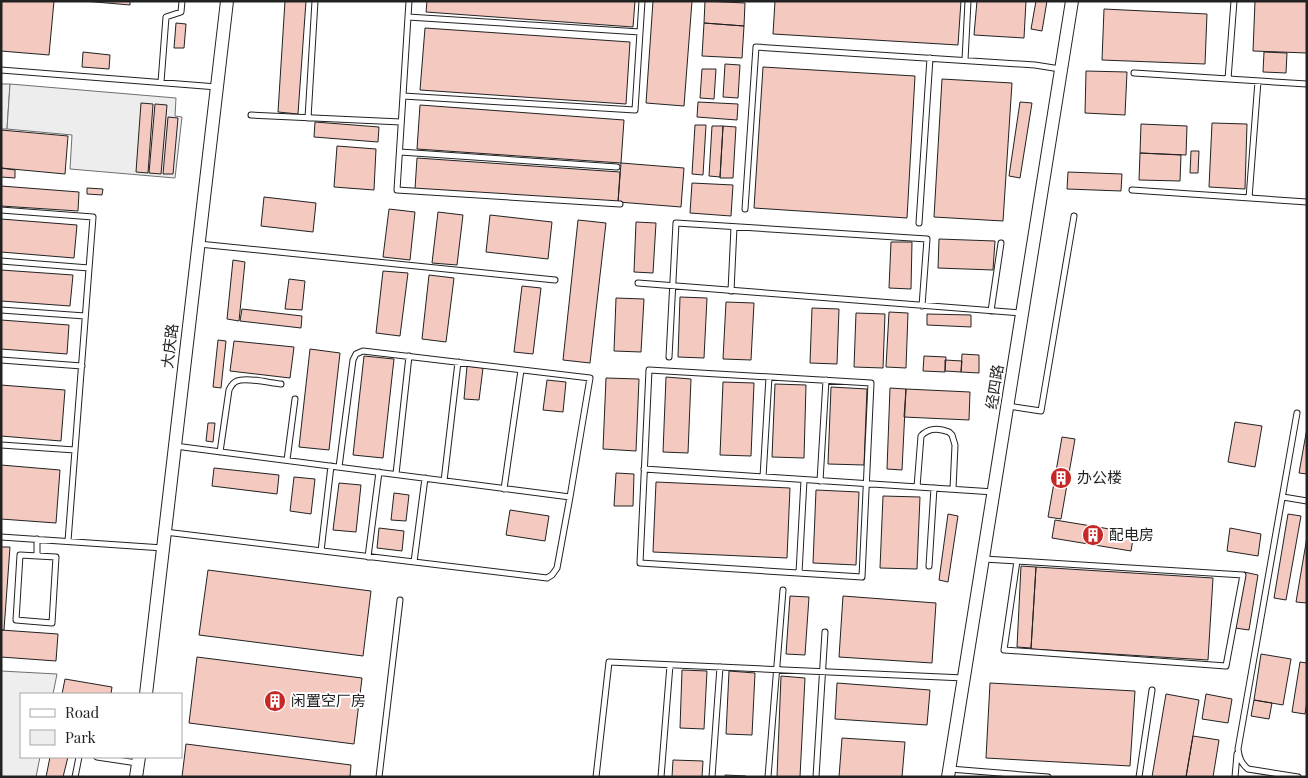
<svg xmlns="http://www.w3.org/2000/svg" width="1308" height="778" font-family="'Playfair Display','Noto Sans SC',serif">
<rect width="100%" height="100%" fill="#fff"/>
<path fill="#eee" stroke="#6f6f6f" d="M1,84H10L7,129H1Z
M1,671L57,674L53,694H21V757H40L36,777H1Z"/>
<path fill="#ededed" stroke="#6f6f6f" d="M10,84L176,98L175,116L182,117L175,178L70,169L72,135L7,129Z"/>
<path fill="#f3c9c0" stroke="#222" d="M1,1H54L49,55L1,51Z
M84,1H130V5Z
M285,1H306L298,114L278,112Z
M427,1H635L633,27L426,12Z
M653,1H692L684,106L646,103Z
M705,1L745,3L744,26L704,23Z
M775,1H961L958,45L773,34Z
M977,1H1026L1024,38L974,35Z
M1036,1H1047L1042,31L1031,29Z
M1255,1H1307V53L1253,51Z
M1104,9L1207,14L1205,64L1102,60Z
M176,23L186,24L184,48H174Z
M704,23L744,26L742,58L702,56Z
M425,28L630,42L626,104L420,90Z
M83,52L110,55L109,69L82,67Z
M1264,52L1287,53L1286,73L1263,72Z
M725,64L740,65L738,98L723,97Z
M763,67L915,76L907,218L754,208Z
M702,69H716L714,99L700,98Z
M1086,71L1127,72L1125,115L1085,113Z
M942,79L1012,83L1003,221L934,217Z
M698,102L738,104L737,120L697,117Z
M1020,102L1032,103L1020,178L1009,176Z
M141,103L153,104L148,173L136,172Z
M155,104L167,105L161,174L149,173Z
M420,105L624,120L621,163L417,149Z
M168,117L178,118L173,174H163Z
M315,122L379,127L378,142L314,137Z
M1212,123L1247,124L1245,189L1209,187Z
M1141,124L1187,126L1186,155L1140,153Z
M695,125H706L703,175L692,174Z
M712,126H723L720,177L709,176Z
M723,126L736,127L733,178H720Z
M1,130L68,136L65,174L1,168Z
M337,146L376,149L374,190L334,187Z
M1191,151H1199L1198,173H1190Z
M1140,153L1181,155L1180,181L1139,180Z
M417,158L620,172L618,203L415,189Z
M621,163L684,168L681,207L618,202Z
M1,168L15,170V178L1,177Z
M1068,172L1122,174L1121,191L1067,189Z
M692,183L733,185L731,216L690,213Z
M1,186L79,192L78,211L1,206Z
M87,188L103,189L102,195L87,194Z
M264,197L316,203L313,232L261,226Z
M389,209L415,212L410,260L383,257Z
M438,212L463,215L457,265L432,263Z
M490,215L552,222L548,259L486,252Z
M1,219L77,225L74,258L1,252Z
M578,220L606,223L590,363L563,360Z
M636,222L656,223L653,273L634,272Z
M939,239L995,241L993,270L938,268Z
M891,242H912L911,289L889,288Z
M233,260L245,262L239,321L227,319Z
M1,270L73,275L70,306L1,301Z
M383,271L408,273L400,336L376,333Z
M429,275L454,278L446,342L422,339Z
M289,279L305,281L302,310L285,309Z
M522,286L541,288L533,354L514,352Z
M680,297L707,298L704,358L678,357Z
M616,298L644,299L641,352L614,351Z
M726,302L754,303L751,360L723,359Z
M812,308L839,309L837,364L810,363Z
M242,309L302,316L301,328L240,321Z
M889,312L908,313L906,368L886,367Z
M856,313L885,314L883,368L854,367Z
M927,314L971,315V327L927,325Z
M1,320L69,325L67,354L1,349Z
M218,340L226,341L221,388L213,387Z
M234,341L294,347L290,378L230,371Z
M310,349L340,353L329,450L299,447Z
M962,354L979,355V373L961,372Z
M364,356L394,359L383,458L353,455Z
M924,356L946,357L945,372L923,371Z
M945,360L962,361L961,372L945,371Z
M467,366L483,368L479,400L464,399Z
M666,377L691,379L688,453L663,452Z
M606,378L639,379L636,451L603,449Z
M547,380L566,382L563,412L543,410Z
M723,382L754,383L751,456L720,455Z
M775,384L806,385L804,458L772,457Z
M1,385L65,390L61,441L1,436Z
M831,387L867,389L864,465L828,464Z
M890,388L906,389L902,470L887,469Z
M906,389L970,392L969,420L904,417Z
M1235,422L1262,426L1255,467L1228,462Z
M208,423H215L213,442L206,441Z
M1307,428V474L1299,473Z
M1062,437L1075,439L1061,519L1048,517Z
M1,465L60,470L56,523L1,519Z
M214,468L279,475L277,494L212,486Z
M616,473L634,474L633,506H614Z
M294,477L315,479L311,514L290,511Z
M656,482L790,488L787,558L653,552Z
M339,483L361,485L356,532L333,530Z
M816,490L859,492L856,565L813,563Z
M394,493L409,495L406,521L391,520Z
M883,496L920,497L917,569L880,568Z
M510,510L549,516L545,541L506,535Z
M948,514L958,516L948,582L939,580Z
M1288,514L1301,516L1286,600L1274,598Z
M1055,520L1134,533L1131,551L1052,538Z
M379,528L404,531L402,551L377,548Z
M1230,528L1261,534L1258,556L1227,551Z
M1307,537V603L1296,602Z
M1,547H10L4,630H1Z
M1021,566L1036,567L1031,648L1017,647Z
M1036,567L1213,578L1208,660L1031,649Z
M208,570L371,591L363,656L199,635Z
M1244,572L1258,575L1249,630L1235,628Z
M790,596L809,597L805,655L786,654Z
M843,596L936,603L932,663L839,657Z
M1,630L58,634L56,661L1,657Z
M1261,654L1291,659L1283,705L1254,700Z
M197,657L362,678L354,744L189,723Z
M1300,662L1307,663V701L1305,714L1292,712Z
M682,670L707,671L704,729L680,728Z
M729,671L755,673L752,735L726,734Z
M781,676L805,678L800,777H777Z
M65,679L112,687L111,694H62Z
M837,683L930,690L927,725L835,719Z
M990,683L1135,691L1130,766L986,758Z
M1166,694L1199,700L1186,777H1152Z
M1206,694L1232,699L1228,723L1202,719Z
M1254,700L1272,703L1269,719L1251,716Z
M1193,736L1219,740L1213,777H1186Z
M842,738L905,742L902,777H839Z
M186,744L351,765L350,777H182Z
M50,757H68L63,777H46Z
M673,760L703,761L702,777H672Z
M725,775L746,776L745,777H725Z"/>
<g fill="none" stroke-linecap="round" stroke-linejoin="round">
<g stroke="#222" stroke-width="7">
<path id="service" d="M409,1L397,190L620,204
M408,17L640,32
M965,60L968,1
M1,70L217,87
M1134,73L1307,84
M1228,79L1234,1
M161,82L166,17L181,12L182,1
M403,96L635,110L642,1
M251,115L401,122
M308,118L315,1
M400,152L617,167
M1132,190L1307,202
M1249,198L1258,81
M745,209L756,47L1035,65L1060,69
M1,210L93,217L68,541
M919,223L930,58
M199,244L555,280
M1,261L89,268
M638,283L1021,313
M731,291L734,227
M1,310L85,316
M991,311L1001,243
M669,357L676,223L927,239L922,306
M1,360L82,366
M649,370L871,383L862,577L640,563Z
M1008,406L1041,411L1074,216
M1297,413L1238,749C1239,758 1241,763 1248,769L1298,777
M1,445L75,450
M175,446L570,497L590,378L363,351L356,354L353,360L339,467
M220,452L229,390C231,386 232,383 237,381C246,377 270,383 281,384
M287,460L295,399
M644,469L994,492
M396,474L409,356
M763,477L769,377
M444,481L458,362
M820,481L826,380
M917,487L921,436C928,428 939,428 949,432L952,435L955,445L953,489
M504,489L521,370
M1283,497L1307,501
M165,532L547,578L552,575L557,568L570,497
M1,537L163,548
M321,551L331,466
M20,555L56,557L52,623L16,620Z
M37,556V539
M368,557L379,472
M984,559L1017,561L1243,575L1226,666L1004,650L1017,561
M414,562L425,478
M929,566L934,488
M799,573L804,480
M97,757L137,763
M950,769L1048,777
M75,777L79,757
M379,777L400,600
M596,777L609,662L964,678
M661,777L670,665
M712,777L720,667
M768,777L783,590
M816,777L825,632
M1139,777L1152,690
M1235,777L1237,754"/>
</g>
<g stroke="#222" stroke-width="14">
<path id="tertiary" d="M146,694L227,1
M136,777L139,757
M948,777L1072,1"/>
</g>
<use href="#service" stroke="#fff" stroke-width="5"/>
<use href="#tertiary" stroke="#fff" stroke-width="12"/>
</g>
<defs>
<g id="building-disc" transform="scale(1.125)"><circle r="9.5" fill="#c62828" stroke="#fff"/><path d="M-4-6H4V6H1V3H-1V6H-4ZM-2.5-4.3h1.7v1.8h-1.7ZM.8-4.3h1.7v1.8H.8ZM-2.5-1h1.7V.8h-1.7ZM.8-1h1.7V.8H.8Z" fill="#fff"/></g>
</defs>
<g fill-rule="evenodd">
<use href="#building-disc" x="1061" y="478"/>
<use href="#building-disc" x="1093" y="535"/>
<use href="#building-disc" x="275" y="701"/>
</g>
<g text-anchor="middle" stroke-width="4" stroke-linejoin="round" paint-order="stroke">
<g font-size="15" fill="#222" stroke="#fff">
<text transform="translate(170 346) rotate(-83)" y="5">大庆路</text>
<text transform="translate(995 387) rotate(-81)" y="5">经四路</text>
</g>
<g font-size="15" fill="#222" stroke="#fff" text-anchor="start">
<text x="1077" y="483">办公楼</text>
<text x="1109" y="540">配电房</text>
<text x="291" y="706">闲置空厂房</text>
</g>
</g>
<rect width="1308" height="778" fill="none" stroke="#222222" stroke-width="5"/>
<rect x="20" y="693" width="162" height="65" fill="#ffffff" stroke="#a7a7a7"/>
<rect x="30" y="709" width="25" height="8" fill="#ffffff" stroke="#a7a7a7"/>
<text x="65" y="718" font-size="15" fill="#222222">Road</text>
<rect x="30" y="730" width="25" height="15" fill="#eeeeee" stroke="#a7a7a7"/>
<text x="65" y="743" font-size="15" fill="#222222">Park</text>
</svg>
